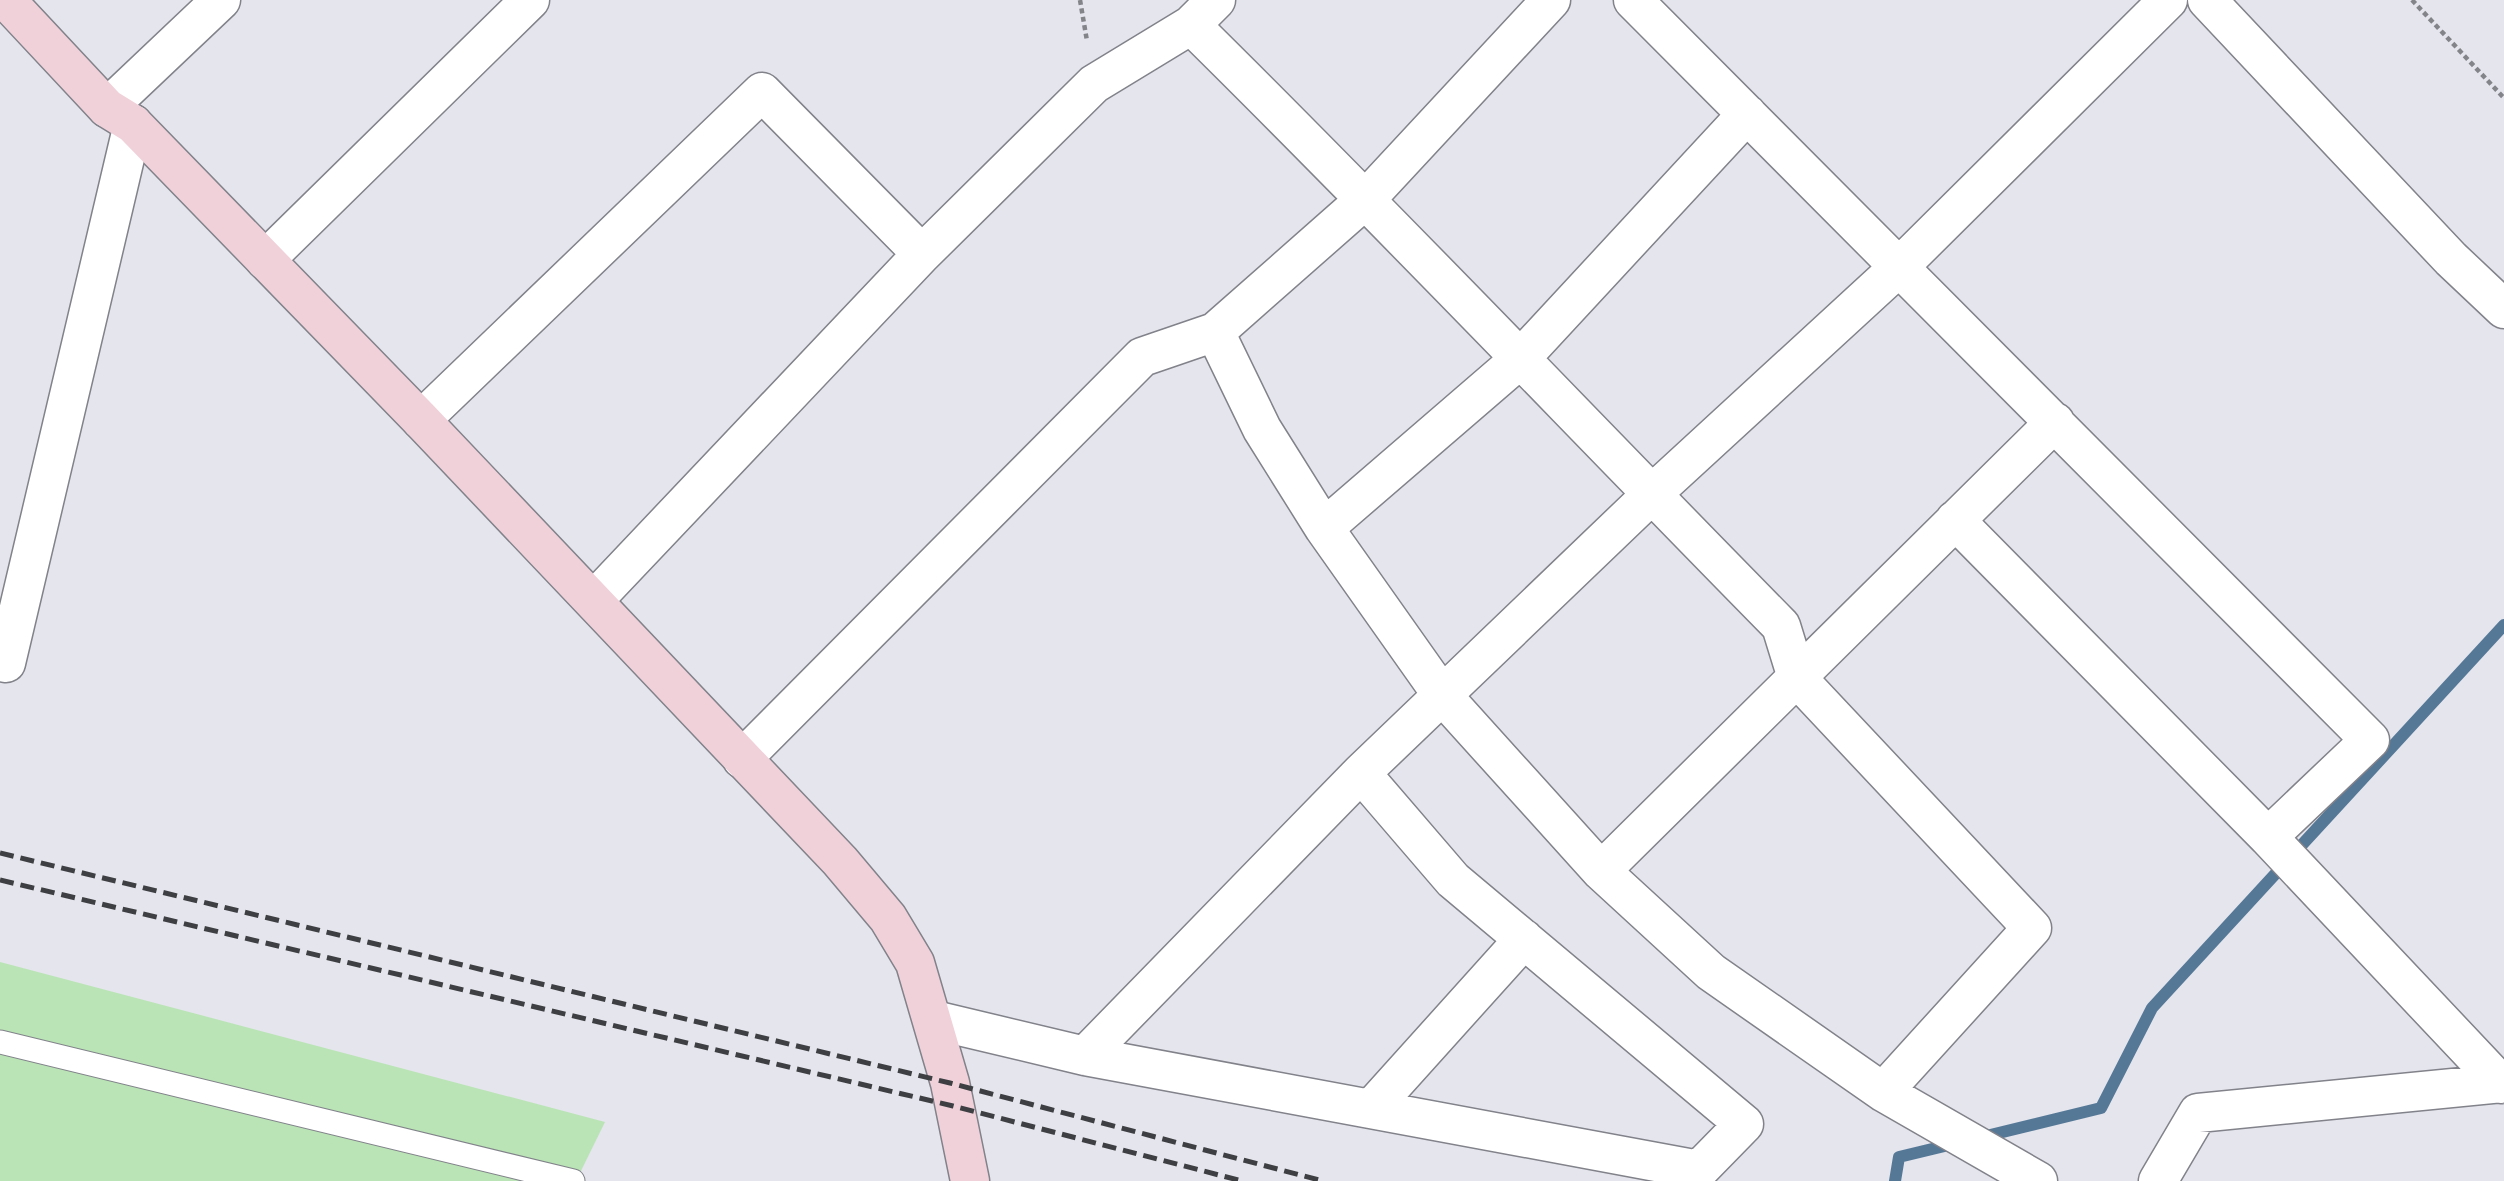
<svg xmlns="http://www.w3.org/2000/svg" width="2504" height="1181" font-family="'Sofia Sans Condensed',sans-serif">
<rect width="100%" height="100%" fill="#e4e5ed"/>
<path fill="#bae4b5" d="M0,962L605,1122L576,1181H0Z"/>
<g fill="none" stroke-linecap="round" stroke-linejoin="round">
<path stroke="#567897" stroke-width="12" d="M1978,1138L2101,1108L2152,1008L2504,625
M1895,1181L1899,1157L1957,1143"/>
<g stroke="#81828a" stroke-width="25">
<path id="lane" d="M0,1042L573,1181"/>
</g>
<g stroke="#81828a" stroke-width="41">
<path id="street" d="M1551,0L1367,198L1215,332L1262,429L1324,528L1442,695L1601,871L1711,972L1883,1092L2038,1181
M1633,0L2370,740L2268,837L1955,520
M2207,0L2451,259L2504,309
M1191,25C1391,222 1584,426 1781,626L1797,678L2032,928L1883,1092
M107,108L221,0
M265,260L530,0
M421,420L762,92L922,254
M1324,528L1520,359L1747,114
M594,600L922,254L1094,84L1191,25L1216,0
M0,662L6,663L133,124
M742,759L1142,357L1215,332
M2268,837L2501,1084
M1601,871L2055,422
M934,1020L1085,1056L1699,1170L1744,1124L1453,880L1361,773
M1085,1056L1361,773L1652,494L1898,268L2168,0
M1371,1109L1524,939
M2158,1181L2198,1113L2504,1083"/>
</g>
<g stroke="#81828a" stroke-width="41">
<path id="secondary" d="M6,0L107,108L133,124L421,420L840,861L888,918L915,963L950,1083L970,1181"/>
</g>
<path stroke="#83848a" stroke-width="4.5" stroke-dasharray="5 3.5" stroke-linecap="butt" d="M1080,0L1087,41
M2412,0L2504,98"/>
<use href="#lane" stroke="#fff" stroke-width="23"/>
<use href="#street" stroke="#fff" stroke-width="38"/>
<use href="#secondary" stroke="#f0d1da" stroke-width="38"/>
<path stroke="#3e3f42" stroke-width="5" stroke-dasharray="14 7" stroke-linecap="butt" d="M0,853L950,1083L1323,1181
M0,880L953,1106L1242,1181"/>
</g>
</svg>
